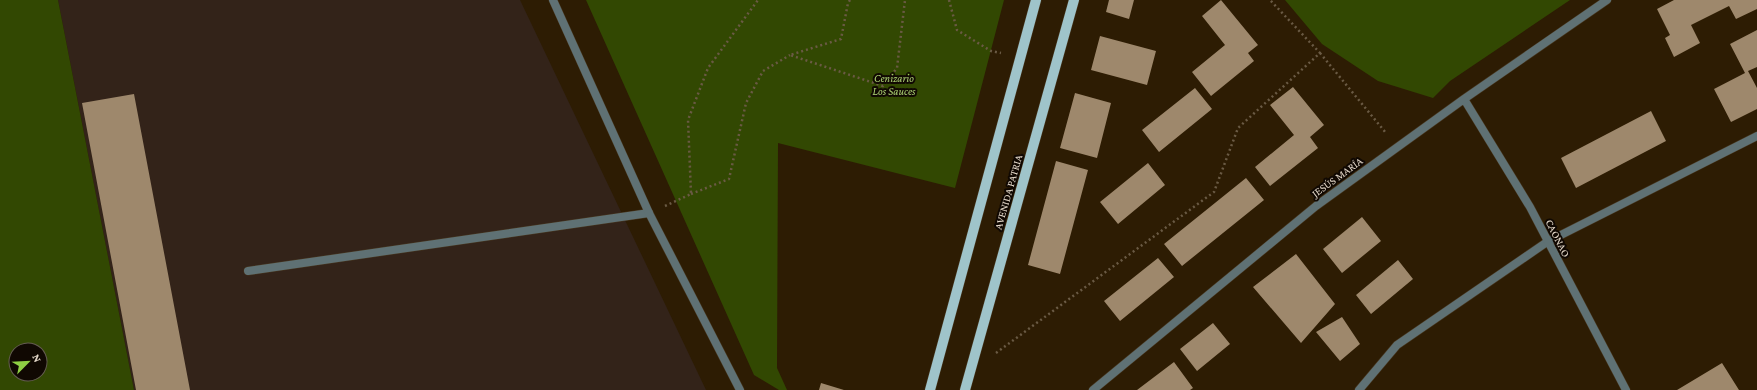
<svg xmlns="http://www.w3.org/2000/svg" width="1757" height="390" font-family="'Crimson Pro',serif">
<rect width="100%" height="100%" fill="#2d1c03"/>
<path fill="#332319" d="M58,0H520L706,390H134Z"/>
<path fill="#324802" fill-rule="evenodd" d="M0,0H58L134,390H0ZM16,350H40V374H16Z
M586,0H1004L955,188L778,143L777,368L787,390H779L754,375Z
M1285,0H1570L1450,81L1433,98L1378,81L1322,44Z"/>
<path fill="#9e886c" d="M1109,0H1134L1129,19L1106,12Z
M1221,0L1258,45L1248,53L1254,61L1211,96L1192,72L1225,45L1202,16Z
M1674,0H1757V9L1736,19L1729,6L1691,25L1700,43L1674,57L1665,38L1670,35L1657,9Z
M1757,30V67L1748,71L1757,88V109L1731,122L1714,89L1745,73L1730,44Z
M1100,36L1156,51L1147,85L1091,70Z
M1293,87L1324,125L1310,137L1318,148L1270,186L1255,167L1294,135L1270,105Z
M1195,88L1212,109L1159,152L1142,130Z
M1075,93L1111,103L1097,158L1060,148Z
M134,94L190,390H136L82,103Z
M1651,111L1666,141L1576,188L1561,158Z
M1056,161L1088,170L1060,274L1028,265Z
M1148,163L1165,185L1118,224L1100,202Z
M1246,178L1264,200L1182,266L1164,244Z
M1362,217L1381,241L1342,273L1323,249Z
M1296,254L1335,304L1301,343L1253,287Z
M1158,258L1174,277L1120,321L1104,301Z
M1398,260L1413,279L1371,314L1356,295Z
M1342,317L1360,344L1340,361L1316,332Z
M1213,323L1230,344L1197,371L1180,349Z
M1174,362L1193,388L1190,390H1137Z
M1722,363L1739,390H1677Z
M821,383L844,390H819Z"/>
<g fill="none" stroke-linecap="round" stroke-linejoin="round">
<g stroke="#47361f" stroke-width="9">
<path id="service" d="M248,271L649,213"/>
</g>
<g stroke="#47361f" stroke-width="9">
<path id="pedestrian" d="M1359,390L1397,345L1547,242L1757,136"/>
</g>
<g stroke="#47361f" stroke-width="9">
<path id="minor" d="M553,0L649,213L740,390
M1464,99L1530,207L1626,390
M1093,390L1316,206L1464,99L1607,0"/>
</g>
<g stroke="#47361f" stroke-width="11">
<path id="primary" d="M930,390L1036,0
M965,390L1074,0"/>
</g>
<path stroke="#6a5a44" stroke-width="2.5" stroke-dasharray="2 3" stroke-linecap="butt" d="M850,0L848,3L841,39L790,55L883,86L897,68L905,0
M949,0L957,30L991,51L1001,53
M1320,53L1386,133
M691,194L729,179L746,103L763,71L790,55
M665,206L691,194L688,120L708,68L758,0
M996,353L1214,192L1238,128L1320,53L1270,0"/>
<use href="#service" stroke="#5f7174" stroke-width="8"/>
<use href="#pedestrian" stroke="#5f7174" stroke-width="8"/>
<use href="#minor" stroke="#5f7174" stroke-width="8"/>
<use href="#primary" stroke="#9fc4ca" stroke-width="10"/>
</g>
<g text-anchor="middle" stroke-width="4" stroke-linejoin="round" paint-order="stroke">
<g font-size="11" font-style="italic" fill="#add374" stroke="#100802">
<text x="894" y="82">Cenizario<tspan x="894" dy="13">Los Sauces</tspan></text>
</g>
<g font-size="11" fill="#e5d9ca" stroke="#100802">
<text transform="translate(1337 177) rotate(-36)" y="4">JESÚS MARÍA</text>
<text transform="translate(1008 192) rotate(-74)" y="4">AVENIDA PATRIA</text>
<text transform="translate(1558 238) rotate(63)" y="4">CAONAO</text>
</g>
</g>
<g transform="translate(28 362) rotate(66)"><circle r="19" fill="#100802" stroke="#655c52"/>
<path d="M0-3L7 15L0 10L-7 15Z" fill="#8ece43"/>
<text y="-6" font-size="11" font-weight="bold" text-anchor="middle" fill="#e5d9ca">N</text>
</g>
</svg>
